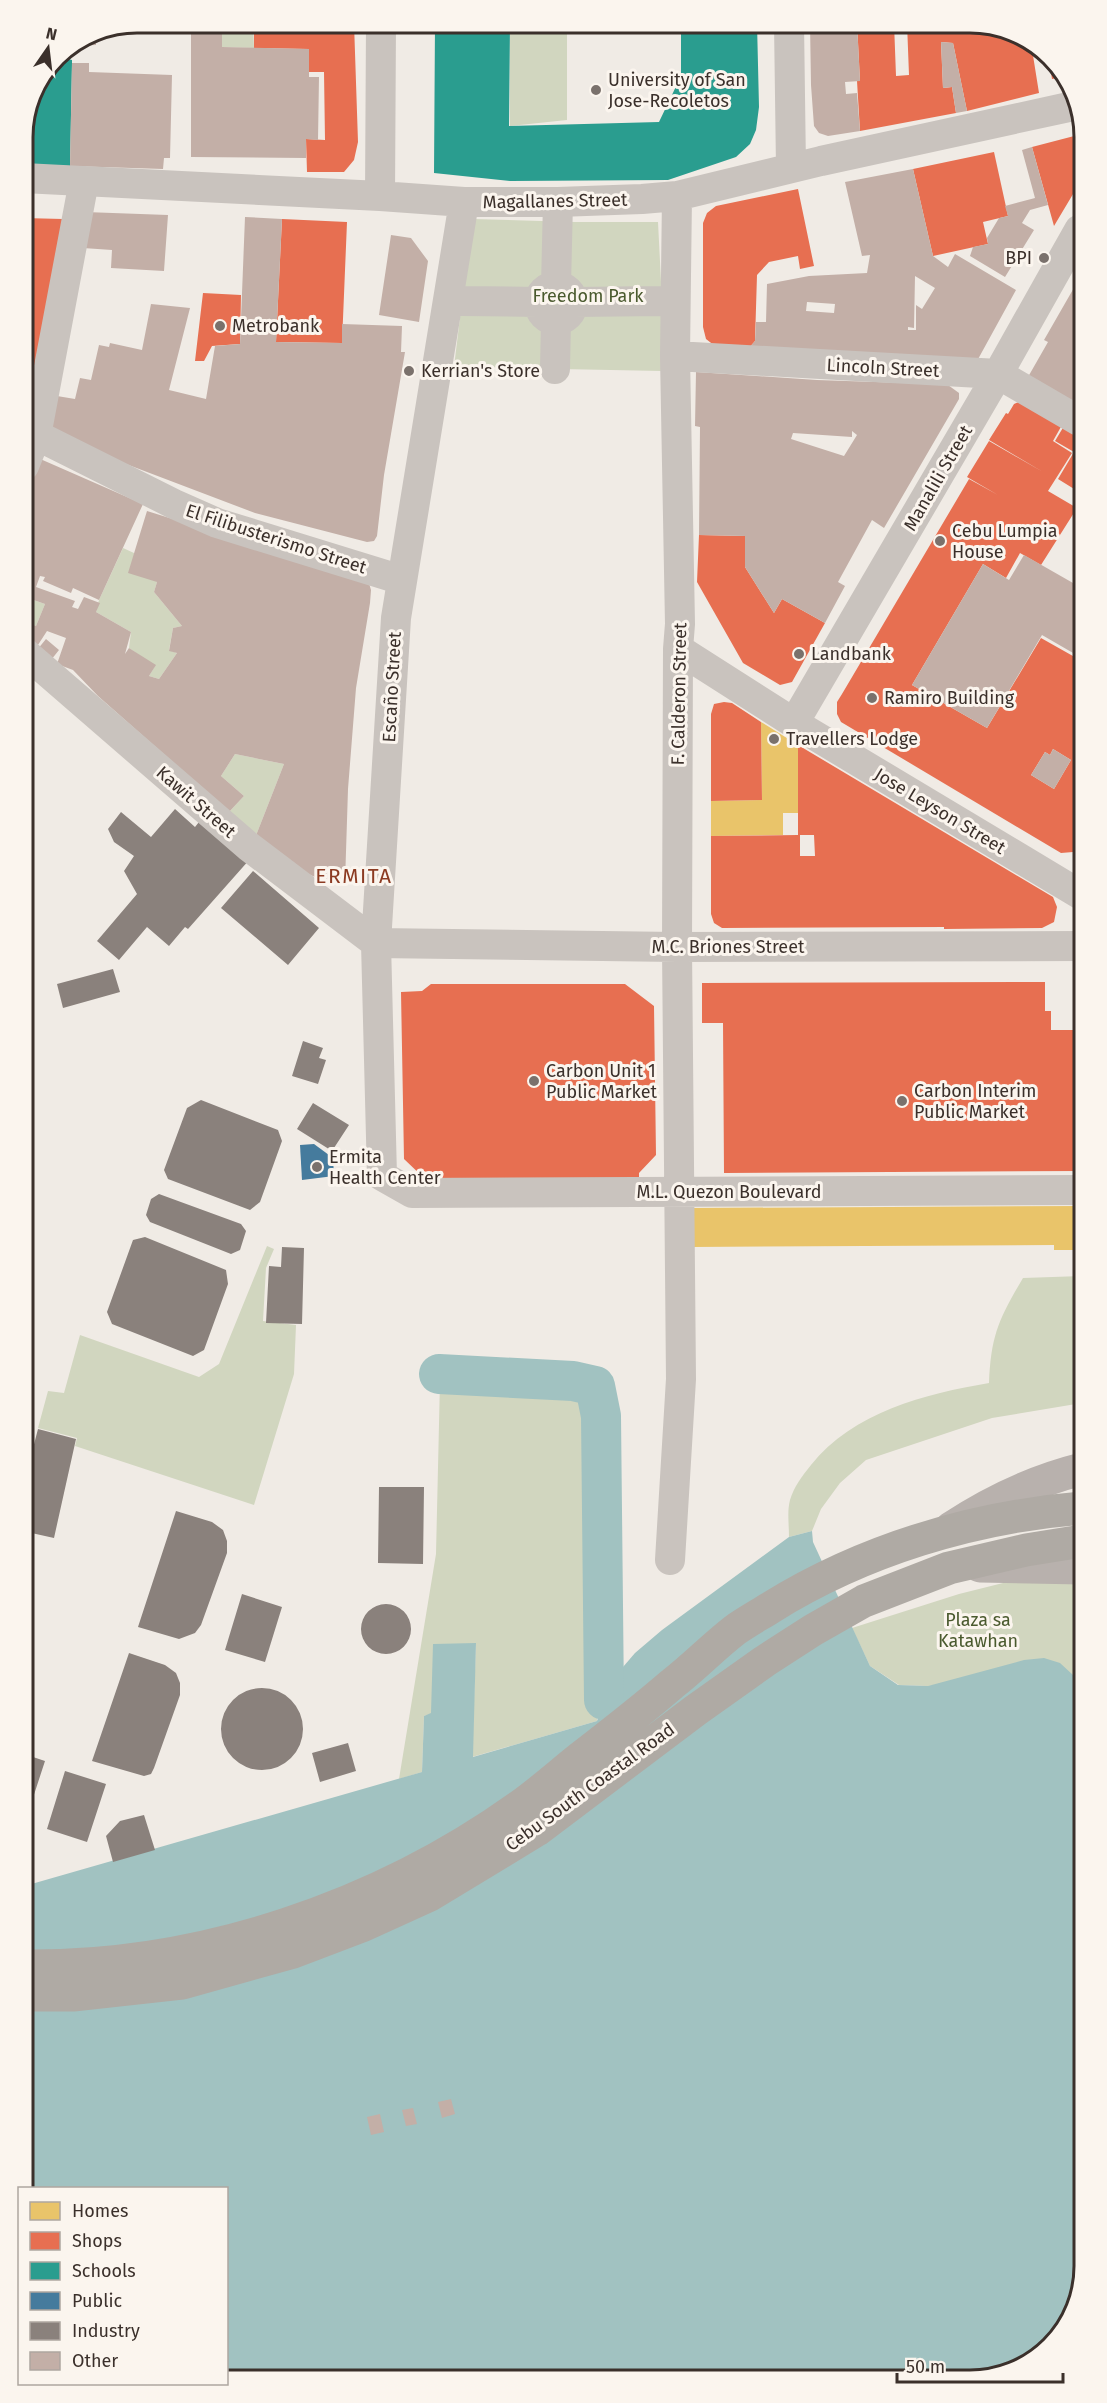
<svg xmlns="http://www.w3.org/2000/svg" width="1107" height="2403" font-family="'Fira Sans',sans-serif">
<rect width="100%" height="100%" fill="#f0ebe5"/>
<path fill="#d1d6bf" d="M222,23H253L254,48L222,47Z
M510,23H567V120L510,126Z
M472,219L575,222H658L662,301V371L454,367Z
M123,548L134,553L157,582L154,592L182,626L173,628L169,650L177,653L159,679L149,676L155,666L129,648L131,632L96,612L99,600Z
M24,582L30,585L25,597L45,604L36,626L24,621Z
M235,754L284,764L255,838L229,812L244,796L221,776Z
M267,1246L274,1249L266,1268L263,1321L296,1325L294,1374L254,1505L75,1446L77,1438L38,1428L48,1391L64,1393L80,1335L199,1377L219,1364Z
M1082,1276V1403L992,1418L866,1460L840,1483L821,1509L812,1531L789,1537C789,1525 787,1511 790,1500C794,1487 802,1476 811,1465C853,1412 925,1394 989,1383C991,1335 999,1319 1023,1278Z
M440,1381L591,1394L597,1721L472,1757L476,1643L431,1714L424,1716L422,1772L399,1779L436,1554Z
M1083,1574V1689L1073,1675L928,1686L899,1685L870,1666L852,1628L959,1594L1011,1581Z"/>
<path fill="#a1c2c1" d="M812,1531L813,1542L870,1666L898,1685L928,1686L1024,1660L1044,1658L1060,1663L1073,1675L1083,1689L1084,2266L1065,2330L1007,2374L227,2380L226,2188H28V1885L422,1772L424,1716L431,1713L433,1644L476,1643L473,1757L597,1721L604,1700L623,1667L635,1653L662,1630L789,1537Z"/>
<path fill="#e9c46a" d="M761,722L798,745V813H783V835L711,836V801L762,800Z
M1081,1206L1082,1250H1054V1245L690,1247V1208Z"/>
<path fill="#e76f51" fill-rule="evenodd" d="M254,23H354L358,142L354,160L344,172H307L306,139L325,140L324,72H309V49L254,48Z
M857,23H894L896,76L909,75L907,23H978L1031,43L1039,93L967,111L953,43L941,42L943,88L952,87L956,113L860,131L857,81H860Z
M1049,59L1062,77L1052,79Z
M1078,135L1079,184L1054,226L1032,147Z
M994,152L1008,216L983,222L988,244L933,256L913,169Z
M798,189L814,266L800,269L798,256L769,262L757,275L755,341L749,348L715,346L706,339L703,327V223L707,213L716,206Z
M23,218L63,219L25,416H24Z
M282,219L347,222L342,343L276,342Z
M203,293L241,295L240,344L212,346L204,361H195Z
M1021,401L1062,425L1053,441L1072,453L1048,491L1077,508L1041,565L1020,553L1006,578L983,564L912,685L987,728L1041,638L1080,660V848L1073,852L1061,853L841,722L837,714V702L842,694L969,479L998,495L967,477L989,441L1043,472L989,440L1006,413L1008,414L1014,404ZM1053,749L1071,760L1054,789L1031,775L1045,752L1050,755Z
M1064,426L1079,435V492L1058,479L1074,452L1055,441Z
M699,535L745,536V567L774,613L782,599L825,623L792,682L780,685L743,663L697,582Z
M724,702L732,703L761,722L762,800L711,801V714L714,704Z
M798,745L1053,897L1057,907L1054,922L1042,928L944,929V927L722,928L714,923L711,914V836L798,835ZM800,835H814L815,856H800Z
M1045,982V1011H1051V1030H1079L1081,1171L724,1173L723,1023H702V983Z
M431,984H625L654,1006L656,1155L639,1173V1182L439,1183V1173H431L425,1179L404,1159L401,992L422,991Z"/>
<path fill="#2a9d8f" d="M435,23H510L509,126L659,122L681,76V23H757L759,107L756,130L750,144L736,157L668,180L510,181L434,173Z
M67,49L68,59L72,60V63L70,166L23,165V130L56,56Z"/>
<path fill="#457b9d" d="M314,1144L333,1158L334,1176L302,1180L300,1145Z"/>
<path fill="#8a817c" d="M175,809L195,827L203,817L250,859L188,929L185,927L169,946L147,927L119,960L97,941L137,894L124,871L134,856L114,842L108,829L121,812L151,837Z
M253,871L319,928L288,965L221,908Z
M113,969L120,992L63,1008L57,984Z
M303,1041L323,1048L319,1058L326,1060L318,1084L292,1076Z
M201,1100L278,1130L282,1141L260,1202L250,1210L168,1179L164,1170L187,1108Z
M313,1103L349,1125L332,1151L297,1129Z
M159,1194L241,1224L246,1231L240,1250L231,1254L150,1222L146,1215L151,1199Z
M145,1237L226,1270L228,1284L204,1350L193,1356L112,1324L107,1312L133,1240Z
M282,1247L304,1248L302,1324L266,1323L269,1266L281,1267Z
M38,1429L76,1439L54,1538L27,1532L26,1475Z
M379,1487H424L423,1564L378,1563Z
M176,1511L212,1522L223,1530L227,1541V1553L201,1625L195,1633L179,1639L138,1627Z
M242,1594L282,1607L265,1662L225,1650Z
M361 1629a25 25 0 1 1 50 0a25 25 0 1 1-50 0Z
M129,1653L165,1665L176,1673L180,1683V1695L154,1768L151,1774L144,1776L92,1761Z
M221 1729a41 41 0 1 1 82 0a41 41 0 1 1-82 0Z
M348,1743L356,1771L320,1782L312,1753Z
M27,1755L45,1761L28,1813H27Z
M65,1771L106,1784L87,1842L47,1829Z
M144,1815L155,1850L113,1862L106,1836L120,1821Z"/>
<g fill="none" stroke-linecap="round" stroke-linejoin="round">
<path stroke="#a1c2c1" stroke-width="40" d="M439,1374L573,1381L595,1386L601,1416L604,1700"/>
</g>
<path fill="#c3afa7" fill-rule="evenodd" d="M191,23H222V47L309,49V77H319L318,140L306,139V158L191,157Z
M810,23H857L860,81L845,82L846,94L857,93L860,131L828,136L819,133L814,126L811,85Z
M96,31V45L71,46L94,31Z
M941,42L953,43L967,111L956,113L952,87L943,88Z
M72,63H89V72L172,75L170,158H164L163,169L70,166Z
M1032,147L1048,205L1030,210L1022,223L1034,230L1005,277L970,256L973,247L988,244L987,238L999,218L1008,216L1005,206L1035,198L1022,150Z
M913,169L933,256L948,267L955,254L1016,290L977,361L749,348L755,341L756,322H766L767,284L809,276L867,273L870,255L862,256L845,182ZM915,276L935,288L922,309L916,305V330H908V327L914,328ZM807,302L835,304L834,313L806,311Z
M85,212L168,215L164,271L111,268L112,250L83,248Z
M245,217L282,219L276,342L342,343V324L402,326L401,352H405L384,475L377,536L374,541L367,542L255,513L97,453L48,431L57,396L75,399L80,378L91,380L99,345L109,347L110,343L142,350L151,304L190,308L169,390L206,399L215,346L240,344Z
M391,235L411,238L428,261L419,322L379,315Z
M1079,279V415L1024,384L1048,342L1044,340Z
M696,372L817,380L934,384L948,385L959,393V399L884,528L872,520L838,582L845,586L825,623L782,599L774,613L745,567V536L699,535L700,427L695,426ZM852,431L857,435L844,456L791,439L793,433L852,437Z
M38,458L143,504L99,600L73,588L71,593L43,581L45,577L40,576L36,587L75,601L72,607L78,609L84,597L100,603L96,612L131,632L125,654L129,648L156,665L149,676L159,679L177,653L169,651L173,628L182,626L154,592L157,582L128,573L147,511L368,580L371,590L370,603L356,688L348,789L345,883L326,882L282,862L255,838L284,764L235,754L221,776L244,796L229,812L98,696L73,670L57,664L66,638L47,631L36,648L24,637V621L36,626L45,604L25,597L30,585L24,582V546L26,543L24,542V490Z
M1024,555L1073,583L1080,572V657L1042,635L987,728L912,685L983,564L1009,580Z
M46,639L59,650L51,660L37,650Z
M1053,749L1071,760L1054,789L1031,775L1045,752L1050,755Z
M451,2099L455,2114L442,2118L438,2102Z
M413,2108L417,2124L406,2126L402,2110Z
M380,2114L384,2132L371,2135L367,2117Z"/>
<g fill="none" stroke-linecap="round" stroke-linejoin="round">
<path stroke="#c9c3be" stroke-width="30" d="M789,23L791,168
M23,178L380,196L464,202H558L642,199L677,196L821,161L1078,105
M380,196L381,23
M464,202L396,618L376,943L382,1176L412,1193L1081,1190
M539 303a17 17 0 1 1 34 0a17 17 0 1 1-34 0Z
M556,286L558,202
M462,301L539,302
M573,302L662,301
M675,356L998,374L1079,421
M555,369L556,320
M24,429L174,504L217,523L402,580
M24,466L36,436L84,181
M678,649L794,723L1081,895
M24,652L248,846L376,943
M794,723L998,374L1079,230
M376,943L677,947L1081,946
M670,1560L681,1379L677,947L678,649L680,624L675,356L677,196"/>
<path stroke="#b8b1ad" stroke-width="33" d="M951,1528C992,1501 1034,1481 1082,1469
M980,1566L1082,1568"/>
<path stroke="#afaaa4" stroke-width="33" d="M28,1966C202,1967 379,1907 520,1806C541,1791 560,1774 580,1758C611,1734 642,1710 672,1684C694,1667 713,1647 735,1630C746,1622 759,1615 770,1608C863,1550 973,1517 1082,1508
M28,1995H73L182,1983L293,1952L364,1925L430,1895L537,1830L696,1710L765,1661L813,1630L864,1601L949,1568L1026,1550L1082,1541"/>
</g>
<g fill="#7a716c" stroke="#fbf5ee" stroke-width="2">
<circle cx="596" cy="90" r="6"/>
<circle cx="1044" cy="258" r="6"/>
<circle cx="220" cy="326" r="6"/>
<circle cx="409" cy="371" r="6"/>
<circle cx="940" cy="541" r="6"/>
<circle cx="799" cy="654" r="6"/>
<circle cx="872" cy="698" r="6"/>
<circle cx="774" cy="739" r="6"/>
<circle cx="534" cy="1081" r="6"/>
<circle cx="902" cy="1101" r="6"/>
<circle cx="317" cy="1167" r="6"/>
</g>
<g text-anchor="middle" stroke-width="6" stroke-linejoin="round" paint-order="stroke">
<g font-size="18" fill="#3b302b" stroke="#fbf5ee" text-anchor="start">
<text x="608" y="86">University of San<tspan x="608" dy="21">Jose-Recoletos</tspan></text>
<text x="1032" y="264" text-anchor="end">BPI</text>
<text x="232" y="332">Metrobank</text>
<text x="421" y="377">Kerrian's Store</text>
<text x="952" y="537">Cebu Lumpia<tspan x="952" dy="21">House</tspan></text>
<text x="811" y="660">Landbank</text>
<text x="884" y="704">Ramiro Building</text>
<text x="786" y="745">Travellers Lodge</text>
<text x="546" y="1077">Carbon Unit 1<tspan x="546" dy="21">Public Market</tspan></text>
<text x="914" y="1097">Carbon Interim<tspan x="914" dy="21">Public Market</tspan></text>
<text x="329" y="1163">Ermita<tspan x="329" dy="21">Health Center</tspan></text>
</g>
<g font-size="18" fill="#3b302b" stroke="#fbf5ee">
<text transform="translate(555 201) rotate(-1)" y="6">Magallanes Street</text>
<text transform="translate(883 368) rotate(3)" y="6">Lincoln Street</text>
<text transform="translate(938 478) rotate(-60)" y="6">Manalili Street</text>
<text transform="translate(276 539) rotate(18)" y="6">El Filibusterismo Street</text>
<text transform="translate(392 687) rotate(-87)" y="6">Escaño Street</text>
<text transform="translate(679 694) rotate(-89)" y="6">F. Calderon Street</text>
<text transform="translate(196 802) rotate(41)" y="6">Kawit Street</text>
<text transform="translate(940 811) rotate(31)" y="6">Jose Leyson Street</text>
<text x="728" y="953">M.C. Briones Street</text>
<text x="729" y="1198">M.L. Quezon Boulevard</text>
<text transform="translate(590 1787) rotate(-36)" y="6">Cebu South Coastal Road</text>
</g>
<g font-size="18" fill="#4a5a2e" stroke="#fbf5ee">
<text x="588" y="302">Freedom Park</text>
<text x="978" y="1626">Plaza sa<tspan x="978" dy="21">Katawhan</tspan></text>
</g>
<g font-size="21" letter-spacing="1.5" fill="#8c3b22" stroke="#fbf5ee">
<text x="354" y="883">ERMITA</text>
</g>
</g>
<path d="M0 0H1107V2403H0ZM137 33H970A104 104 0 0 1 1074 137V2266A104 104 0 0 1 970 2370H137A104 104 0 0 1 33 2266V137A104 104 0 0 1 137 33Z" fill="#fbf5ee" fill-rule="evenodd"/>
<path fill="none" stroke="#3b302b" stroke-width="3" d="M137 33H970A104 104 0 0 1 1074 137V2266A104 104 0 0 1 970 2370H137A104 104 0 0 1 33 2266V137A104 104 0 0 1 137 33Z"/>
<rect x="18" y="2187" width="210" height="198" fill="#fbf5ee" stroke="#aea6a0" stroke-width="1.5"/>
<rect x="30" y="2202" width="30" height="18" fill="#e9c46a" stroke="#aea6a0" stroke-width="1.5"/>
<text x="72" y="2217" font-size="18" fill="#3b302b">Homes</text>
<rect x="30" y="2232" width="30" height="18" fill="#e76f51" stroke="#aea6a0" stroke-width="1.5"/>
<text x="72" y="2247" font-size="18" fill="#3b302b">Shops</text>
<rect x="30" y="2262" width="30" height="18" fill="#2a9d8f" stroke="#aea6a0" stroke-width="1.5"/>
<text x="72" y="2277" font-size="18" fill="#3b302b">Schools</text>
<rect x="30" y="2292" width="30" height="18" fill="#457b9d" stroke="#aea6a0" stroke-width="1.5"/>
<text x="72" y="2307" font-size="18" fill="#3b302b">Public</text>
<rect x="30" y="2322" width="30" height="18" fill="#8a817c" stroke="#aea6a0" stroke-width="1.5"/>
<text x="72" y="2337" font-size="18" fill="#3b302b">Industry</text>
<rect x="30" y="2352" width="30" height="18" fill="#c3afa7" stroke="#aea6a0" stroke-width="1.5"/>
<text x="72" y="2367" font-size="18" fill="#3b302b">Other</text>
<g transform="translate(48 48) rotate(14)" stroke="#fbf5ee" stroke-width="4.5" paint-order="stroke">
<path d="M0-4.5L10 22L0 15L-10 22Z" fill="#3b302b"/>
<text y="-9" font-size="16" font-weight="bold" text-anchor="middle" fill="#3b302b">N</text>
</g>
<path d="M897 2373v9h166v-9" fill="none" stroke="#3b302b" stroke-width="3"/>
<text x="906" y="2373" font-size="18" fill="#3b302b" stroke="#fbf5ee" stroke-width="4.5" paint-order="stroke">50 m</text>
</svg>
